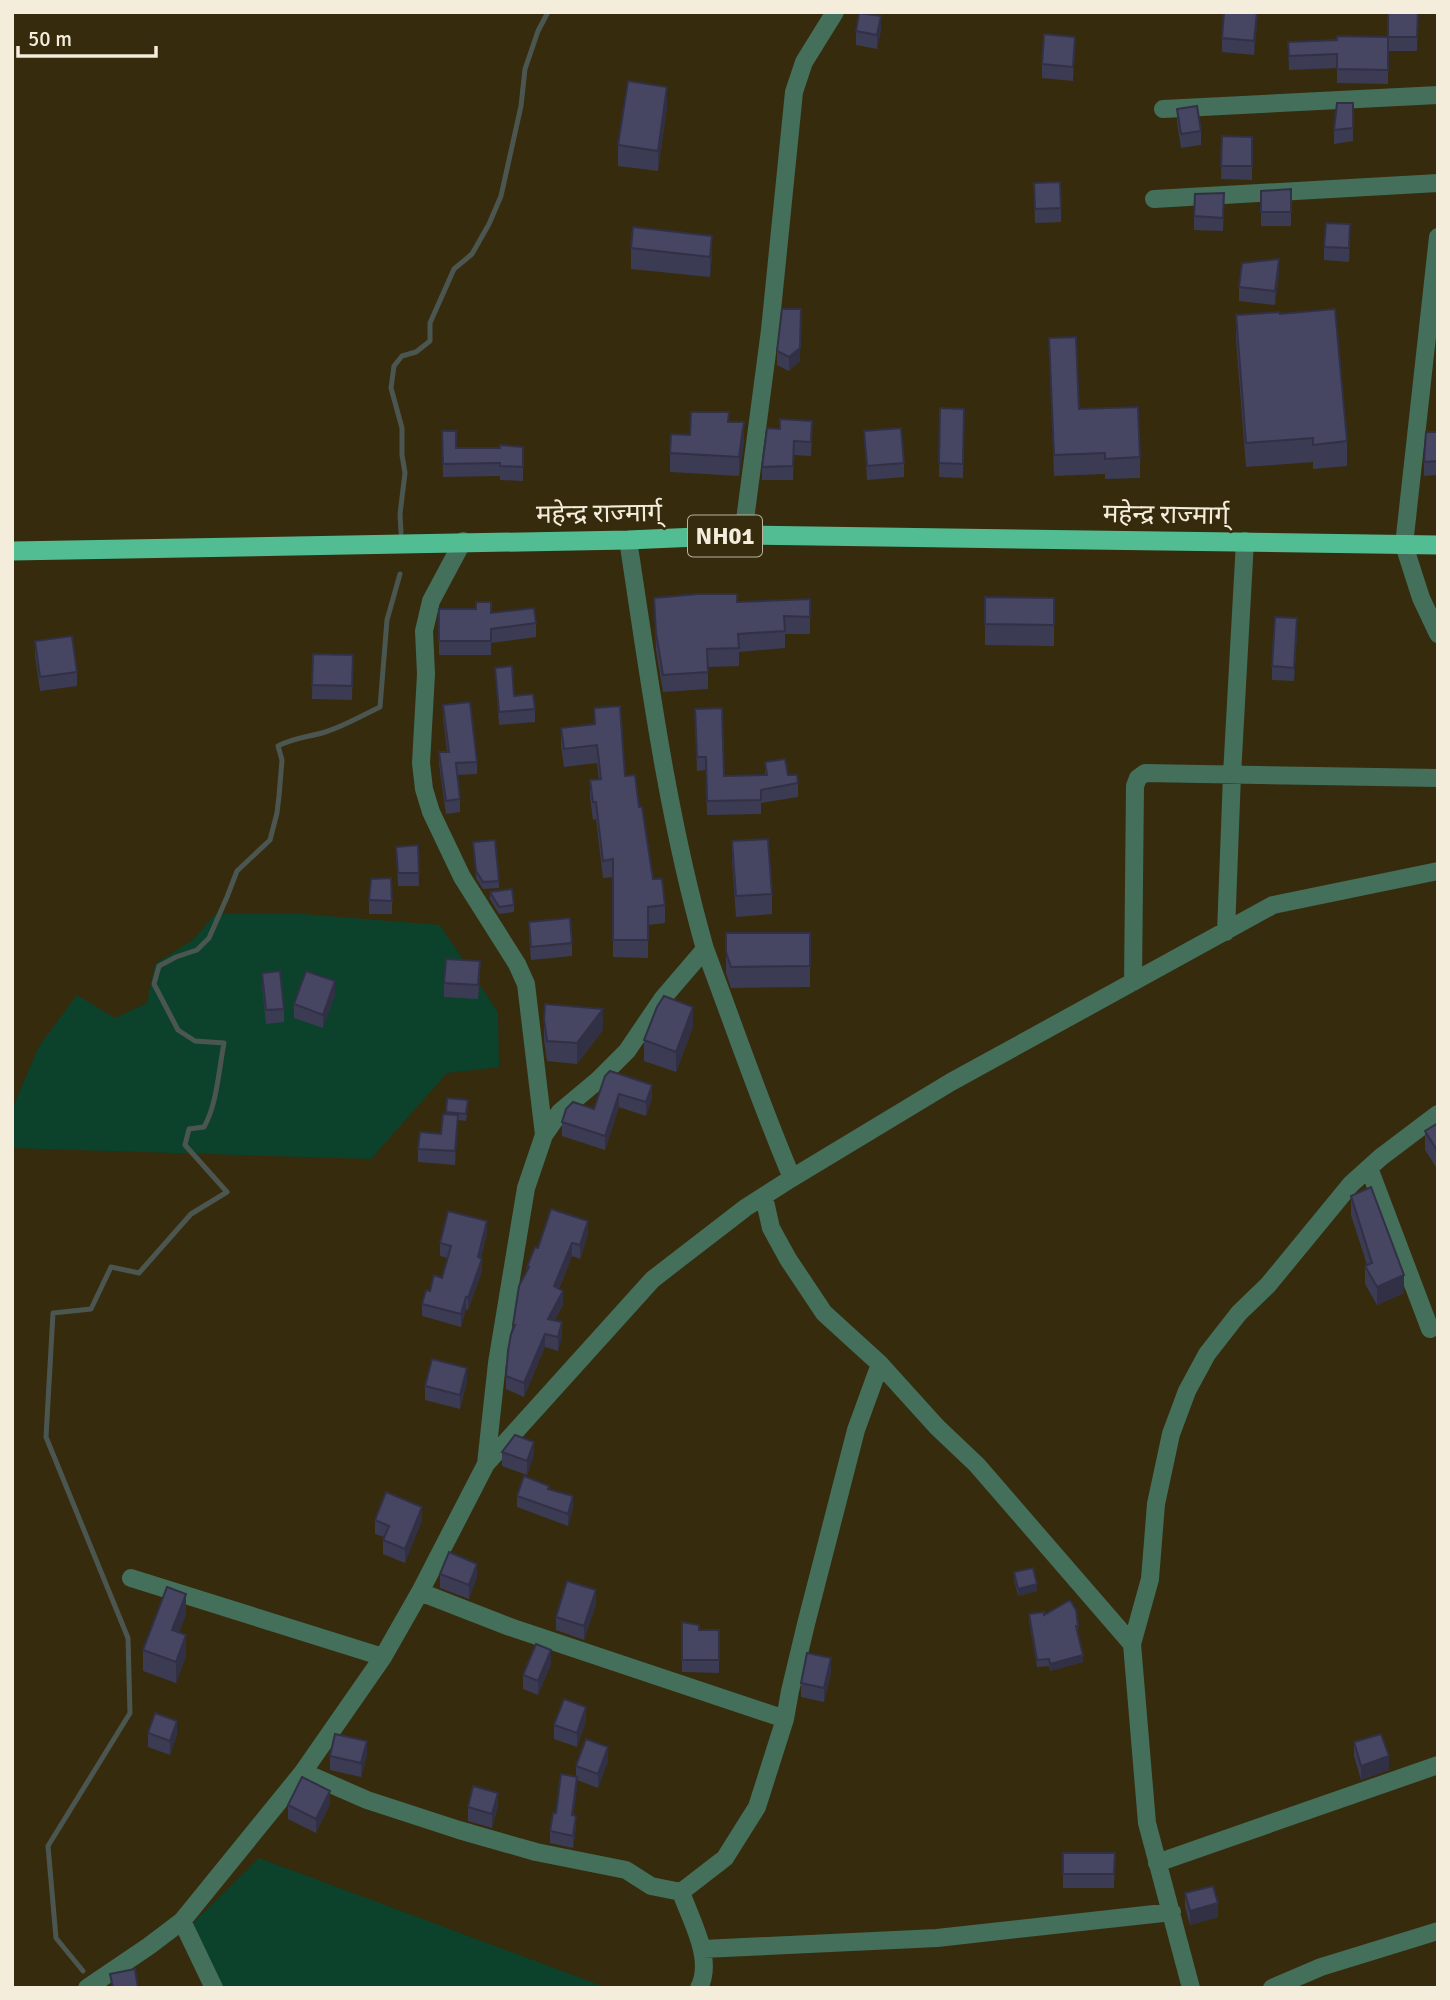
<svg xmlns="http://www.w3.org/2000/svg" width="1450" height="2000" font-family="Signika,'Noto Sans Devanagari',sans-serif">
<rect width="100%" height="100%" fill="#362b0d"/>
<path fill="#0c412b" d="M215,914H303L440,925L498,1012L499,1067L447,1073L371,1159L12,1148V1109L39,1046L77,995L115,1018L147,1003L155,964L194,939Z
M259,1858L608,1988H218L190,1926Z"/>
<g fill="none" stroke-linecap="round" stroke-linejoin="round">
<path stroke="#4c5651" stroke-width="5" d="M401,533L400,514L405,473L402,455V428L391,388L394,366L402,356L416,352L430,341V323L454,269L472,254L489,224L501,196L521,106L525,69L538,31L548,12
M83,1971L56,1938L48,1846L130,1713L128,1638L46,1437L53,1313L91,1309L111,1267L139,1273L191,1214L227,1192L185,1145L189,1129L204,1127C217,1105 219,1068 224,1043L195,1041L178,1030L154,984L159,966L176,957L197,950L209,938L227,897L237,871L270,840L277,813L279,796L282,760L278,746C293,738 307,737 322,733C343,727 361,716 380,707L387,620L400,574"/>
<path stroke="#436f5b" stroke-width="18" d="M1163,109L1438,95
M1154,199L1438,183
M1438,237L1404,545L1421,598L1438,634
M743,535L770,330L794,92L804,62L835,12
M463,541L431,601L424,631L426,674L421,763L424,789L431,812L462,877L517,964L526,984L544,1135
M1226,932L1232,775L1245,541
M705,949C734,1026 760,1103 792,1178
M1133,982L1135,786L1138,778L1145,773L1438,778
M1369,1168L1430,1329
M764,1197L771,1228L788,1259L824,1313L880,1364L937,1427L977,1465L1132,1644L1147,1823L1191,1988
M486,1464L653,1279L745,1208L792,1178L951,1082L1273,905L1438,871
M131,1578L383,1657
M420,1592L510,1627L785,1719
M1132,1644L1150,1579L1156,1504L1171,1434L1187,1391L1207,1354L1239,1313L1268,1285L1351,1184L1381,1157L1438,1114
M303,1772L367,1800L459,1830L536,1852L626,1870L651,1886L681,1892
M1157,1863L1438,1765
M182,1921L214,1988
M703,1949L937,1938L1172,1912
M87,1988L149,1946L182,1921L303,1772L383,1657L420,1592L486,1464L497,1363L526,1188L544,1135L560,1112L597,1081L627,1051L663,998L705,949C667,816 649,677 628,540
M699,1988C714,1959 691,1921 681,1892L725,1858L757,1807L785,1719L790,1691L806,1624L856,1430L880,1364
M1272,1988L1321,1967L1438,1931"/>
<path stroke="#52bd92" stroke-width="19" d="M12,551L628,540L743,535L1438,545"/>
</g>
<path fill="#3c3b54" d="M1258,12L1254,55L1222,52V38Z
M1418,12L1417,51H1388V84L1337,83V68L1289,70L1288,42L1388,37Z
M881,30L877,49L856,45V31Z
M1075,50L1073,81L1042,78V64Z
M1353,103V141L1334,144V130Z
M667,107L658,171L618,166V145Z
M1177,109L1201,131V145L1181,148L1177,123Z
M1222,136L1252,137V180L1221,179Z
M1034,183L1061,208V222L1035,223Z
M1291,189V226H1261V191Z
M1224,206L1223,231L1194,230V216Z
M1350,238L1349,262L1324,260V247Z
M631,248L712,256L710,277L631,269Z
M1279,272L1275,305L1239,301V287Z
M1280,314L1347,441V466L1313,469V462L1246,467L1236,340V315Z
M1049,338L1079,409L1140,457V478L1105,479V474L1054,476Z
M777,351L800,361L789,371L777,365Z
M940,408L964,409L963,478L939,477Z
M729,422L744,441L739,476L670,472V453L690,435Z
M767,428L812,435L811,456L794,455L793,480H762V467Z
M442,431L456,448L523,460V481L500,480V476L443,477Z
M864,431L904,463V477L867,480Z
M1438,432V475L1424,476V462Z
M985,597L1054,598V646L985,645Z
M654,598L737,602L810,599V634H785V648L739,652V666L708,667V689L663,692L656,650Z
M439,609L491,613L536,623V637L491,643V655H439Z
M1297,632L1294,681L1272,680V666Z
M35,641L77,672V686L40,691L35,655Z
M313,654L353,655L352,700L312,699Z
M495,668L514,696L535,709V722L499,725Z
M443,705L477,762V774L457,775L460,799V812L446,814L439,764V752H447L443,717Z
M594,708L625,776L639,807L653,879L665,905V923L648,925V958L613,957V877L603,878L596,819L593,820L590,797V780L599,779L597,763L564,767L561,745V728L594,724Z
M695,709L724,776L765,775V762L788,775L798,783V797L761,803V814L707,815L706,770L697,771Z
M732,841L772,894V914L736,917L732,862Z
M473,842L499,881V888L483,889L476,878Z
M418,845L419,886H398L396,847Z
M490,892L514,905V912L499,914L490,899Z
M369,900L392,901V914H369Z
M529,922L572,943V956L531,960L529,936Z
M726,933H810V987L731,988L726,973Z
M262,973L284,1009V1022L266,1024L262,986Z
M480,975L478,999L444,997V983Z
M335,995L323,1028L294,1018V1004Z
M544,1019L603,1030L577,1064L547,1061L544,1040Z
M693,1027L676,1072L644,1061V1040Z
M610,1071L652,1098L646,1116L619,1107L605,1150L562,1136V1122L594,1109Z
M447,1098L468,1107L466,1121L458,1120L455,1165L418,1162V1149L441,1134L446,1114Z
M1438,1123V1170L1425,1150V1131Z
M1351,1196L1404,1293L1377,1305L1365,1284V1266L1367,1265L1351,1215Z
M487,1233L481,1258L482,1271L468,1310L466,1309L461,1327L422,1316V1304L430,1291L442,1278L448,1258L440,1256V1243Z
M588,1234L580,1259L572,1256L559,1289L563,1305L555,1320L562,1336L558,1351L545,1347L524,1397L506,1389V1376L513,1325L527,1267L538,1248Z
M467,1382L460,1409L425,1400V1386Z
M502,1452L534,1455L527,1475L502,1466Z
M549,1489L573,1508L568,1526L517,1507V1496Z
M375,1520H422L405,1563L383,1554V1540L384,1537L375,1534Z
M1014,1572L1037,1591L1018,1596L1014,1579Z
M440,1574L477,1577L469,1599L440,1588Z
M596,1604L584,1640L556,1630V1617Z
M186,1614L179,1633L186,1656L176,1683L143,1671V1650Z
M1029,1614L1044,1615L1078,1626V1632L1077,1633L1083,1662L1050,1671L1049,1666L1037,1667L1029,1621Z
M682,1622L699,1630H719V1673L682,1672Z
M551,1664L538,1695L523,1689V1675Z
M831,1672L824,1702L801,1697V1683Z
M586,1721L577,1747L554,1739V1725Z
M148,1733L177,1734L170,1755L148,1747Z
M1354,1742L1389,1770L1361,1780L1354,1756Z
M367,1755L361,1777L330,1770V1756Z
M608,1761L598,1788L577,1780L573,1816L576,1828L573,1848L550,1843V1831L576,1776V1766Z
M330,1804L316,1833L288,1819V1805Z
M498,1806L492,1828L468,1821V1807Z
M1063,1853H1115L1114,1888H1063Z
M1185,1893L1218,1917L1190,1925L1185,1907Z"/>
<path fill="#313045" d="M1257,12H1258L1254,55V41Z
M881,16V30L877,49V35Z
M1075,37V50L1073,81V67Z
M667,87V107L658,171V151Z
M712,236V256L710,277V257Z
M1279,259V272L1275,305V291Z
M801,309L800,361L789,371V357Z
M744,422V441L739,476V457Z
M1297,618V632L1294,681V668Z
M335,981V995L323,1028V1015Z
M693,1007V1027L676,1072V1052Z
M603,1009V1030L577,1064V1043Z
M652,1085V1098L646,1116V1102Z
M619,1094V1107L605,1150V1136Z
M458,1115V1129L455,1165V1151Z
M487,1221V1233L479,1267L482,1259V1271L468,1310V1298Z
M588,1221V1234L580,1259V1245Z
M572,1243V1256L554,1300V1286Z
M1404,1275V1293L1377,1305V1287Z
M563,1291V1305L548,1332V1319Z
M466,1297V1309L461,1327V1314Z
M562,1322V1336L558,1351V1337Z
M545,1334V1347L524,1397V1383Z
M467,1368V1382L460,1409V1395Z
M534,1442V1455L527,1475V1461Z
M573,1496V1508L568,1526V1514Z
M422,1507V1520L405,1563V1549Z
M477,1564V1577L469,1599V1585Z
M1037,1584V1591L1018,1596V1589Z
M596,1590V1604L584,1640V1626Z
M186,1594V1614L172,1651V1630Z
M186,1635V1656L176,1683V1662Z
M551,1650V1664L538,1695V1681Z
M1083,1655V1662L1050,1671V1664Z
M831,1658V1672L824,1702V1688Z
M586,1707V1721L577,1747V1733Z
M177,1721V1734L170,1755V1741Z
M367,1741V1755L361,1777V1763Z
M608,1747V1761L598,1788V1774Z
M1389,1756V1770L1361,1780V1766Z
M577,1777V1789L572,1827V1815Z
M330,1791V1804L316,1833V1819Z
M498,1793V1806L492,1828V1814Z
M576,1816V1828L573,1848V1836Z
M1218,1903V1917L1190,1925V1911Z"/>
<path fill="#464562" stroke="#313045" stroke-width="2" d="M1224,12H1257L1254,41L1222,38Z
M1388,12H1418L1417,37H1388Z
M859,13L881,16L877,35L856,31Z
M1044,34L1075,37L1073,67L1042,64Z
M1337,36L1388,37V70L1337,69V54L1289,56L1288,42L1337,40Z
M628,81L667,87L658,151L618,145Z
M1337,103H1353V128L1334,130Z
M1197,106L1201,131L1181,134L1177,109Z
M1222,136L1252,137V166H1221Z
M1060,182L1061,208L1035,209L1034,183Z
M1291,189V212H1261V191Z
M1224,193L1223,218L1194,216L1195,194Z
M1326,223L1350,224L1349,248L1324,247Z
M633,227L712,236L710,257L631,248Z
M1279,259L1275,291L1239,287L1242,263Z
M782,309H801L800,348L789,357L777,351Z
M1335,309L1347,441L1313,445V438L1246,443L1236,315L1280,312V314Z
M1076,337L1079,409L1138,407L1140,457L1105,459V453L1054,455L1049,338Z
M940,408L964,409L963,464L939,463Z
M691,412H729L728,422H744L739,457L670,453L671,434L690,435Z
M780,419L812,421L811,442L794,441L793,466L762,467L767,428L780,429Z
M901,428L904,463L867,466L864,431Z
M442,431H456V448H500V445L523,447V467L500,466V463L443,464Z
M1426,432H1438V461L1424,462Z
M698,594H737V602L810,599V617L784,616L785,631L738,634L739,648L707,649L708,672L663,675L656,633L654,598Z
M985,597L1054,598V625L985,624Z
M476,602H491V613L534,608L536,623L491,629V641H439V609H476Z
M1275,617L1297,618L1294,668L1272,666Z
M72,636L77,672L40,677L35,641Z
M313,654L353,655L352,686L312,685Z
M512,666L514,696L533,694L535,709L499,712L495,668Z
M470,702L477,762L456,763L460,799L446,801L439,752H449L443,705Z
M620,706L625,776L635,775L639,807H642L653,879H662L665,905L648,907V940H613V859L603,861L596,802H593L590,780L601,779L597,745L564,749L561,728L595,724L594,708Z
M722,708L724,776L767,775L765,762L785,759L788,775H797L798,783L761,790V800L707,801L706,757H697L695,709Z
M768,839L772,894L736,896L732,841Z
M495,840L499,881L483,882L476,871L473,842Z
M418,845L419,873H398L396,847Z
M391,878L392,901L369,900L371,879Z
M512,889L514,905L499,907L490,892Z
M570,918L572,943L531,947L529,922Z
M726,933H810V966L731,967L726,952Z
M446,959L480,961L478,985L444,983Z
M280,971L284,1009L266,1010L262,973Z
M306,971L335,981L323,1015L294,1004Z
M664,996L693,1007L676,1052L644,1040L657,1007Z
M545,1004L603,1009L577,1043L547,1041L544,1019Z
M610,1071L652,1085L646,1102L619,1094L605,1136L562,1122L566,1109L573,1102L594,1109L605,1076Z
M447,1098L468,1100L466,1114L446,1112Z
M443,1114L458,1115L455,1151L418,1149L420,1132L441,1134Z
M1438,1123V1152L1425,1131Z
M1371,1187L1404,1275L1377,1287L1365,1266L1372,1263L1351,1196Z
M551,1209L588,1221L580,1245L572,1243L554,1286L563,1291L548,1319L562,1322L558,1337L545,1334L524,1383L506,1376L508,1351L511,1334L515,1325H513L519,1286L529,1267H527L535,1247L538,1248Z
M448,1211L487,1221L478,1257L482,1259L468,1298L466,1297L461,1314L422,1304L426,1290L430,1291L434,1275L442,1278L451,1246L440,1243Z
M432,1359L467,1368L460,1395L425,1386Z
M515,1435L534,1442L527,1461L502,1452Z
M524,1476L549,1486L548,1489L573,1496L568,1514L517,1496Z
M386,1492L422,1507L405,1549L383,1540L389,1526L375,1520Z
M449,1552L477,1564L469,1585L440,1574Z
M1033,1568L1037,1584L1018,1589L1014,1572Z
M567,1581L596,1590L584,1626L556,1617Z
M167,1587L186,1594L172,1630L186,1635L176,1662L143,1650Z
M1070,1600L1076,1610L1078,1626H1076L1083,1655L1050,1664L1049,1659L1037,1660L1029,1614L1044,1612V1615Z
M682,1622L699,1625V1630H719V1660H682Z
M536,1644L551,1650L538,1681L523,1675Z
M807,1653L831,1658L824,1688L801,1683Z
M564,1699L586,1707L577,1733L554,1725Z
M155,1713L177,1721L170,1741L148,1733Z
M335,1734L367,1741L361,1763L330,1756Z
M1381,1734L1389,1756L1361,1766L1354,1742Z
M586,1739L608,1747L598,1774L576,1766Z
M561,1774L577,1777L572,1815L576,1816L573,1836L550,1831L553,1813H556Z
M302,1777L330,1791L316,1819L288,1805Z
M473,1786L498,1793L492,1814L468,1807Z
M1063,1853H1115L1114,1874H1063Z
M1213,1886L1218,1903L1190,1911L1185,1893Z
M135,1969L138,1988H113L110,1974Z"/>
<g text-anchor="middle" stroke-width="5" stroke-linejoin="round" paint-order="stroke">
<rect fill="#362b0d" stroke="#bbb39e" stroke-width="2" x="688" y="515.5" width="74" height="41" rx="5"/>
<g font-size="24" font-weight="bold" fill="#f4eddc">
<text x="725" y="544">NH01</text>
</g>
<g font-size="26" fill="#f4eddc" stroke="#362b0d">
<text transform="translate(599 513) rotate(-1)" y="9">महेन्द्र राज्मार्ग्</text>
<text transform="translate(1166 514) rotate(1)" y="9">महेन्द्र राज्मार्ग्</text>
</g>
</g>
<rect width="1450" height="2000" fill="none" stroke="#f4eddc" stroke-width="28"/>
<path d="M18 46v10h138v-10" fill="none" stroke="#f4eddc" stroke-width="3.5"/>
<text x="28" y="46" font-size="21" fill="#f4eddc" stroke="#362b0d" stroke-width="5" paint-order="stroke">50 m</text>
</svg>
